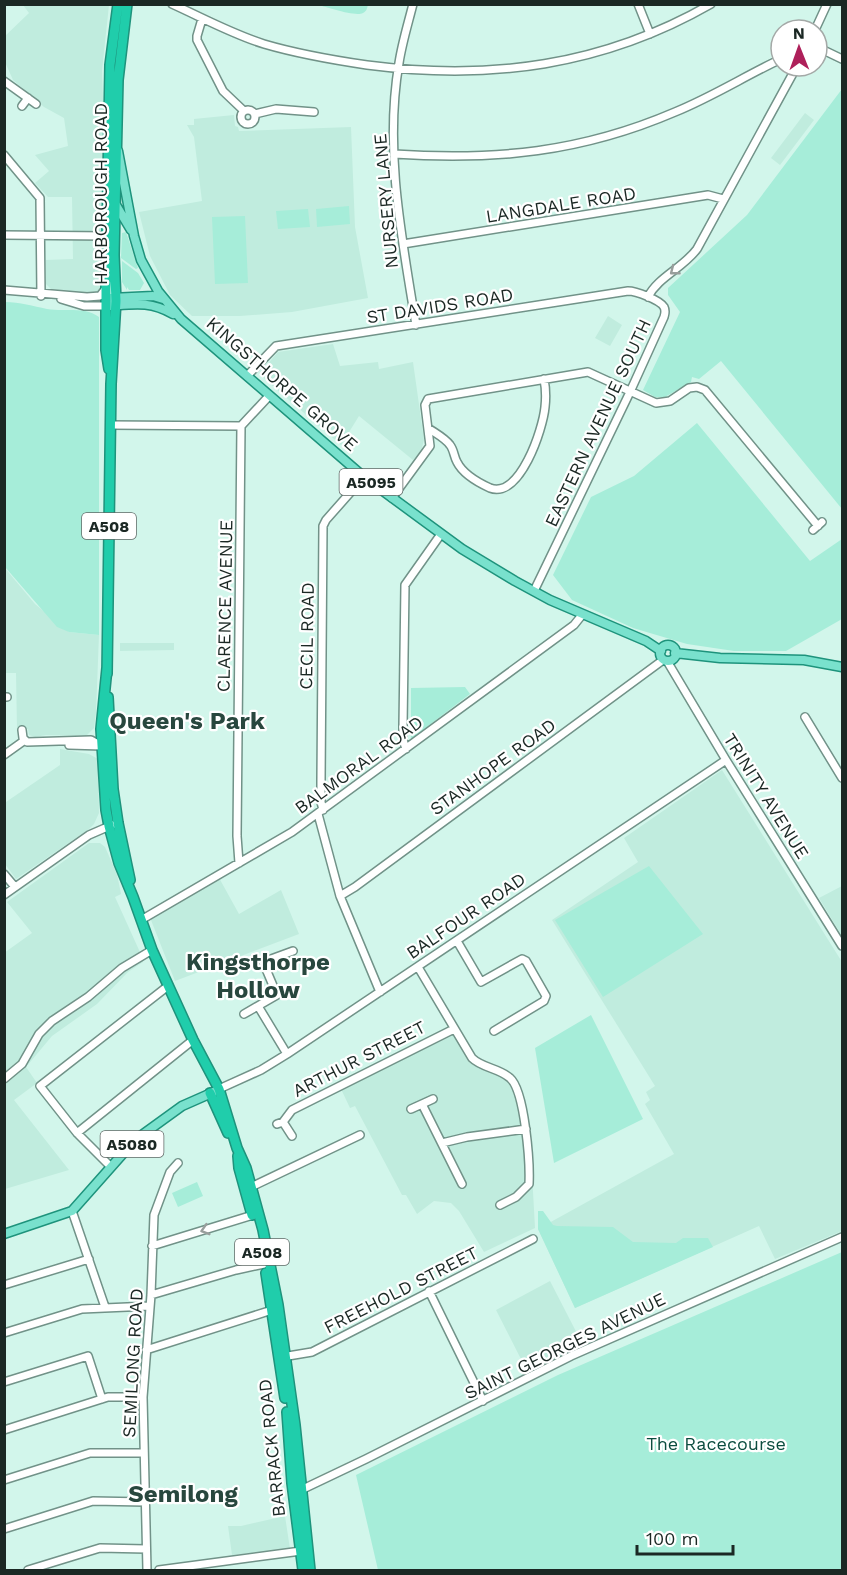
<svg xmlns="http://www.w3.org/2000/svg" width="847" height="1575" font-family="'Work Sans',sans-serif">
<rect width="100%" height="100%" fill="#d2f6eb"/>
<path fill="#c0ecde" d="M23,5H109L102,71L105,156L103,287L101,293L77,295L52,290L46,284V260L73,259L72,197H48L35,183L49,171L35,155L68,146L64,118L44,107L13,80L5,62L4,37L29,13Z
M805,113L814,120L780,165L771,158Z
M234,115L235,126L238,127L239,131L351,127L355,227L368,298L292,312L240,316H192L170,295L150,256L139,212L202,201L194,137L187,125H194V119Z
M608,316L622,325L610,346L595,338Z
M333,344L340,366L378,362L379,369L413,362L424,440L421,451L413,460L359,416L341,445L259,374L278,352Z
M4,567L35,604L69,632L99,635L96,713L94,728L86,736L46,735L35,737L29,735L28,729H17L16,673H5Z
M120,643H174V650L120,651Z
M60,749L89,754L98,759L99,813L94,824L89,829L16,879L5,864V801L6,802L60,765Z
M722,770L842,962V1231L775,1259L759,1226L575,1308L538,1229L674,1154L645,1104L650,1100L646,1092L655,1086L552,920L638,862L624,838Z
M89,843H100L105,847L117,874L121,894L115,897L139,950L143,962L128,972L97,1004L52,1036L26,1067L37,1083L14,1100L69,1170L5,1189L4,953L32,933L7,902Z
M218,876L239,914L281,890L299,934L175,981L149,915Z
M842,886V936L819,898Z
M456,1034L478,1060L518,1086L530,1136L535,1228L484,1252L459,1211L451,1203L434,1201L417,1214L406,1195H402L355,1106L350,1108L341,1089Z
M550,1281L583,1345L527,1371L496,1310Z
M285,1516L290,1549L232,1555L228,1526H241Z"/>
<path fill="#a6edd9" d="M318,5H368C367,8 367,11 363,13C355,17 327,7 318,5Z
M842,89V509L721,361L699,379L692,377L691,382L665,397H655L643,390L680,312L668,295V288L747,215Z
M349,206L350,224L317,227L316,209Z
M308,209L310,227L278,229L276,211Z
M245,216L248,283L215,284L212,217Z
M126,232L138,268L136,269L121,258L122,233Z
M122,261L138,273L144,283L140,290H129L127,287V290L122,282Z
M5,302C20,302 33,306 47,309C64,312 85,306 99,317V635L69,632L57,627L5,567Z
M697,423L810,561L842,539V619L786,651H734L687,644L633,628L572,600L553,575L591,497L634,476Z
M465,687L470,694L411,739V688Z
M649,866L703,934L603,997L555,920Z
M591,1015L643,1119L554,1163L535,1048Z
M197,1182L203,1196L178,1207L172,1193Z
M538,1211H543L553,1225L557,1226L613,1227L633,1242L676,1243L683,1238H708L713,1247L575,1308L538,1229Z
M842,1252V1570H378L356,1475L558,1375Z"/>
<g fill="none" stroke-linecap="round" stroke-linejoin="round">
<g stroke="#719288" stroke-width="10">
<path id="minor" d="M172,4C203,18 232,34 264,44C298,54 333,60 367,65C490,81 603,66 711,4
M413,4C408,24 402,43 399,63C384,150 402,239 416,325
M638,4L650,34
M202,19L197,36V40L223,91L244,111
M815,30L827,4
M817,47L842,59
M4,81L36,104
M22,106L28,98
M241 117a7 7 0 1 1 14 0a7 7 0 1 1-14 0Z
M255,114L276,109L314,112
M394,154C495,161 582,152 675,112C712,97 745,76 781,59
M4,155L40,198L41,296
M4,235L107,236
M403,244L708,195L723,199
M4,290L87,297L100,296L106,288
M648,297C658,277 683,268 697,249L797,66
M61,299L84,306H106L110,301L112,281
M247,376L276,346L628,291C636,291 660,300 664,307C666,311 665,313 664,317L630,392L534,591
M110,425L241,426
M241,426L269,396
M428,428C435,433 445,438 450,445C454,450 454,457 457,462C463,474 479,483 490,488C520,499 543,429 545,407C546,398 546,389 544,379
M392,498L430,446L425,405L428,399L588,372L656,403L670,401L689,388L697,387L705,390L818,526
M813,530L822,522
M667,661L726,760L842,946
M4,697H7
M805,717L842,778
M22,730L23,738L27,742L91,740L102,746
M69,745L102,746
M406,749L403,740V726L405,585L441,534
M4,755L25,740
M323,810L321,802V780L323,526L326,520L364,477
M318,814L340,896L380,992
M239,863L237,836L241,426
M4,874L15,887
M4,895L89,835L112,825
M340,896L355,887L663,660
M141,920L292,832L574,625L582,615
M457,941L481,982L522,959L526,961L546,996L544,1001L494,1031
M418,967L472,1058C482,1068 499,1068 510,1078C525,1091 530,1163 529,1184L516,1197L500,1205
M258,1006L287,1054
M244,1014L277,995L263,962L293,951
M4,1079L22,1064L39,1034L52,1021L88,997L122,968L152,950
M219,1089L261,1070L287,1054L726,760
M422,1104L462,1184
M411,1109L433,1099
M283,1122L292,1110L454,1029
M277,1124L283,1122L292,1136
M77,1133L193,1040
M442,1143L467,1137L526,1129
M111,1167L77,1133L40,1086L168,986
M251,1187L360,1135
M72,1211L105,1307
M152,1246L256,1214
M4,1285L89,1259
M429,1291L483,1401
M151,1295L236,1270L264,1264
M4,1333L82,1309L150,1306
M146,1350L272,1310
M282,1357L312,1352L533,1239
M4,1382L88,1356L102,1399
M4,1430L108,1397H143
M4,1480L90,1453H144
M303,1489L366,1459L571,1356L842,1237
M4,1529L93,1501L145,1502
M28,1570L100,1548L146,1549
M147,1570L143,1397L151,1295L154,1215L170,1172L178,1163
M159,1570L301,1551"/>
</g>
<g stroke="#1e937c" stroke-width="11">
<path id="major" d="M118,151L134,236L141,260L158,291L181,319L364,477L462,549L515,581L550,600L646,641L661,651
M113,200L131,230
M111,298L153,296L163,299
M110,306C135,304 150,301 173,314
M660 653a8 8 0 1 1 16 0a8 8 0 1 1-16 0Z
M675,653L720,658L804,660L842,667
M4,1234L72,1211L135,1140L182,1106L216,1091"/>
</g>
<g stroke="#1e937c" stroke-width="12">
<path id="highway" d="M109,369L106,350V288L110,65L118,4
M107,668L101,729L106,810L109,826L119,863L133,897L152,950L193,1040L219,1089L237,1148L246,1168L263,1230L278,1305L295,1425L310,1570
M107,674L111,384L116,301L114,255L118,80L127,4
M108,697L113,789L118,823L130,880
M210,1093L228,1133
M238,1156L239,1168L252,1215
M266,1273L285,1398
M287,1412L292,1483L303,1570"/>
</g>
<use href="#minor" stroke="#fff" stroke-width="7"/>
<use href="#major" stroke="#79e1cd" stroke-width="8"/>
<use href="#highway" stroke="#20cdab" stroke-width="9"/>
</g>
<defs><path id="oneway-chevron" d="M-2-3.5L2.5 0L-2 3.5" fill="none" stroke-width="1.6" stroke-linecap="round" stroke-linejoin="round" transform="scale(1.5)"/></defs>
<g stroke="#989e9c">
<use href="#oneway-chevron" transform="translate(674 271) rotate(142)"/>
<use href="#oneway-chevron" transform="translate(205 1230) rotate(163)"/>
</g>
<g text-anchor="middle" stroke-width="4.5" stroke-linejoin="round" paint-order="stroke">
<g fill="#fff" stroke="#5f6866" stroke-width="1.5">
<rect x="339.5" y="469" width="63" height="26" rx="4.5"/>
<rect x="82" y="513" width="54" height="26" rx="4.5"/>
<rect x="100.5" y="1131" width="63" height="26" rx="4.5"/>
<rect x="235" y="1239" width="54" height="26" rx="4.5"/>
</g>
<g font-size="16" font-weight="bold" fill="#1b2824">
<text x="371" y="488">A5095</text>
<text x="109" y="532">A508</text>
<text x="132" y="1150">A5080</text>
<text x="262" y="1258">A508</text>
</g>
<g font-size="18" fill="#1b2824" stroke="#fff">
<text transform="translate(101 194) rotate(-90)" y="6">HARBOROUGH ROAD</text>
<text transform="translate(386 201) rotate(-95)" y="6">NURSERY LANE</text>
<text transform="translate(561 205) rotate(-9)" y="6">LANGDALE ROAD</text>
<text transform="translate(440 306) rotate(-9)" y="6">ST DAVIDS ROAD</text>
<text transform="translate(282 384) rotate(41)" y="6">KINGSTHORPE GROVE</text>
<text transform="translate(598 423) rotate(-65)" y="6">EASTERN AVENUE SOUTH</text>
<text transform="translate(225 606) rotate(-89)" y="6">CLARENCE AVENUE</text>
<text transform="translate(307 636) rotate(-89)" y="6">CECIL ROAD</text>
<text transform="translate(359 765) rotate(-36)" y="6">BALMORAL ROAD</text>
<text transform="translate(493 767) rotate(-36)" y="6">STANHOPE ROAD</text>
<text transform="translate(766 796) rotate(58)" y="6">TRINITY AVENUE</text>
<text transform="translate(466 916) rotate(-34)" y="6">BALFOUR ROAD</text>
<text transform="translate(359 1059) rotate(-27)" y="6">ARTHUR STREET</text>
<text transform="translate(401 1290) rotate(-27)" y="6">FREEHOLD STREET</text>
<text transform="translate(565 1346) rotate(-26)" y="6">SAINT GEORGES AVENUE</text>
<text transform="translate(133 1363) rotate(-87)" y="6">SEMILONG ROAD</text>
<text transform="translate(272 1448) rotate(-96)" y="6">BARRACK ROAD</text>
</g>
<g font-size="18" fill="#0b4d3f" stroke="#fff">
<text x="716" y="1450">The Racecourse</text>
</g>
<g font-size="24" font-weight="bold" fill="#28473e" stroke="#fff">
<text x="187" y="729">Queen's Park</text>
<text x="258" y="970">Kingsthorpe<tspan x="258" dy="28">Hollow</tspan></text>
<text x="183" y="1502">Semilong</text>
</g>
</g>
<rect width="847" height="1575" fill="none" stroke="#1b2824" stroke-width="12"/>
<g transform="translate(799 48) rotate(359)"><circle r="28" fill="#ffffff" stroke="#a4a9a7" stroke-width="1.5"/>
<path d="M0-4.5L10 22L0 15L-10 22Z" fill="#ae205a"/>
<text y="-9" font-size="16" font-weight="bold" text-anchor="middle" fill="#1b2824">N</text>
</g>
<path d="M637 1545v9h96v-9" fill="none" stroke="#1b2824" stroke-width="3"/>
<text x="646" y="1545" font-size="18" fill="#1b2824" stroke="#ffffff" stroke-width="4.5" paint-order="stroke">100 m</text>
</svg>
